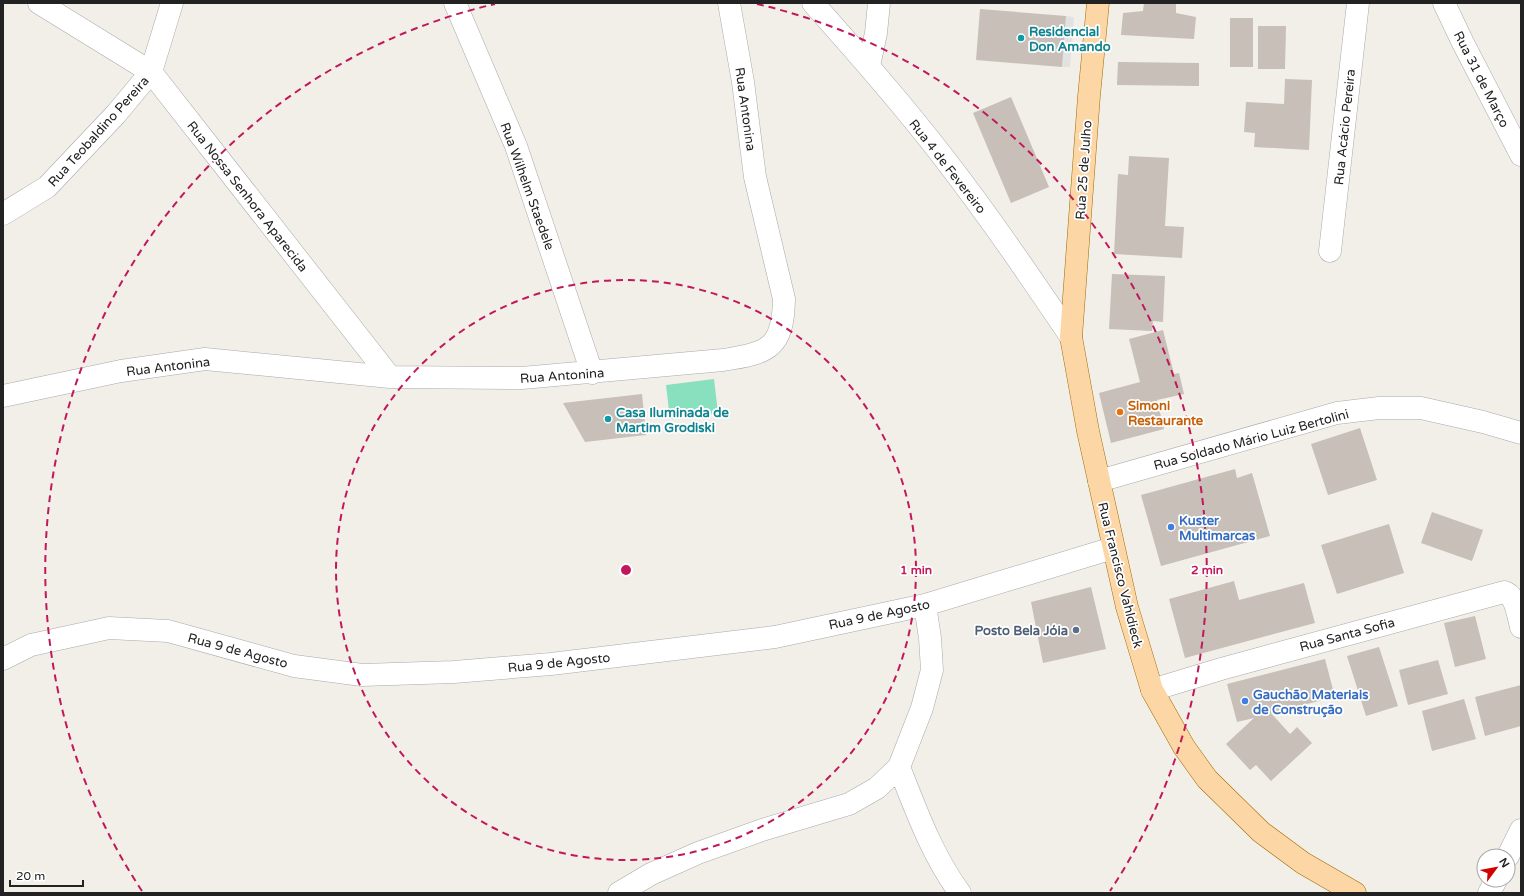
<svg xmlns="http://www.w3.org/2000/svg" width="1524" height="896" font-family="'Varela Round',sans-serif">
<rect width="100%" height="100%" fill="#f2efe9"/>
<path fill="#88e0be" d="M714,379L718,413L670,419L666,385Z"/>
<path fill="#e2e2e2" d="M1066,16L1074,17L1070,67H1062Z"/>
<path fill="#c7bfb8" d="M1144,3H1176V13L1196,17L1194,39L1121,35L1123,13L1143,11Z
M980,9L1066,16L1062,67L976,60Z
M1230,18H1253V67H1230Z
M1258,26H1286L1285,69H1258Z
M1118,62L1199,63V86L1117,85Z
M1285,79L1312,80L1309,150L1254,147L1255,133L1244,132L1246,102L1284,104Z
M1011,97L1049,187L1011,203L973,113Z
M1129,156L1169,158L1165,226L1184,227L1182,258L1114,254L1118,174L1128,175Z
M1112,274L1165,276L1163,322L1153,321L1152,331L1109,329Z
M1163,330L1174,374L1179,373L1184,394L1157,400L1164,429L1111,443L1099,393L1140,382L1129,339Z
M642,394L646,435L585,442L563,403Z
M1360,428L1377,480L1328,495L1311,444Z
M1235,469L1237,478L1252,473L1270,536L1161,566L1141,495Z
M1432,512L1483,530L1472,561L1421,543Z
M1389,524L1404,573L1337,594L1321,545Z
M1234,581L1239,600L1304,583L1315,623L1185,658L1169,599Z
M1091,587L1106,649L1043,663L1031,602Z
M1475,616L1486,659L1455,667L1444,623Z
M1379,647L1398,706L1366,716L1347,656Z
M1325,659L1335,697L1271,713L1290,734L1297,727L1312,743L1271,781L1256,765L1250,770L1226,744L1254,718L1237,722L1227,684Z
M1438,660L1448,694L1408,705L1399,670Z
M1521,685V726L1485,736L1475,697Z
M1464,699L1476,739L1432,751L1422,711Z"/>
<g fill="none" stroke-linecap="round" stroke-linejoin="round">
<g stroke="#a9a9a9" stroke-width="23">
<path id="minor" d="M39,3L151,72L390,377
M455,3L516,146L592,373
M813,3C859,55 905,107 947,162C991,219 1031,278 1071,337
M1444,3L1463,43L1521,155
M869,66L876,33L879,3
M3,214L47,187L116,114L151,72L172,3
M1330,251L1358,3
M3,396L121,371L205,359L390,377L522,378L723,360C769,353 783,348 784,299L755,177L743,82L729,3
M1099,481L1337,413L1379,408H1421L1483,422L1521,433
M3,659L31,645L109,628L168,631L294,666L362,675L454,672L551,664L775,637L925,605L1113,548
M1152,690L1221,669L1504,592C1516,595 1518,616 1521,627
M899,767C916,810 932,855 960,893
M1508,856L1521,830
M619,893L651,874L698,853L762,830L849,804L877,788L899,767L922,708L932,670L930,638L925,605
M1489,893L1496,880"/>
</g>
<g stroke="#a06b00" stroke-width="23">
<path id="major" d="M1098,3L1089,96L1071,337L1088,431L1127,607L1152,690L1184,747L1207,779L1261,832L1303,863L1355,893"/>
</g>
<use href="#minor" stroke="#fff" stroke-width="22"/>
<use href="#major" stroke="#fcd6a4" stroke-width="22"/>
</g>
<g fill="none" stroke="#c2185b" stroke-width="2" stroke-dasharray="7 5">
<circle cx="626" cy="570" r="290"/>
<path d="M142 891A581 581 0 0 1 495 4M757 4A581 581 0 0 1 1110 891"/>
</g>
<g fill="#0f9aa8" stroke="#fff" stroke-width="1.5">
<circle cx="1021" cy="38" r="4"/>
<circle cx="608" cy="419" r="4"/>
</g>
<circle fill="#e8710a" stroke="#fff" stroke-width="1.5" cx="1120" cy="412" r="4"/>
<g fill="#3f7fe0" stroke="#fff" stroke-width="1.5">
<circle cx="1171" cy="527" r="4"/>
<circle cx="1245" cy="701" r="4"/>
</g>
<circle fill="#5c6f8a" stroke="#fff" stroke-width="1.5" cx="1076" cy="630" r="4"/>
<g text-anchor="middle" stroke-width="3.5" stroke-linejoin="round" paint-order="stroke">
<g font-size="13" font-weight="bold" fill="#0d838f" stroke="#fff" text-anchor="start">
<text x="1029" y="36">Residencial<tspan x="1029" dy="15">Don Amando</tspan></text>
<text x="616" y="417">Casa Iluminada de<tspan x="616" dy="15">Martim Grodiski</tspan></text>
</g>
<g font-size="13" fill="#222" stroke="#fff">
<text transform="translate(1482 79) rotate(63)" y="5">Rua 31 de Março</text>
<text transform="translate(746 109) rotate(82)" y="5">Rua Antonina</text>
<text transform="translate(1344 127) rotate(-84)" y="5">Rua Acácio Pereira</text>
<text transform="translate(98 131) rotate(-48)" y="5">Rua Teobaldino Pereira</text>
<text transform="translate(948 166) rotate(52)" y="5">Rua 4 de Fevereiro</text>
<text transform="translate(1083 170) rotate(-86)" y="5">Rua 25 de Julho</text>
<text transform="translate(528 186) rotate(70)" y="5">Rua Wilhelm Staedele</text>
<text transform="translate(248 196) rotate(52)" y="5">Rua Nossa Senhora Aparecida</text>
<text transform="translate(168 366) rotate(-7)" y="5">Rua Antonina</text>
<text transform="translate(562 375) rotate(-4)" y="5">Rua Antonina</text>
<text transform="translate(1251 439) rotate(-15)" y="5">Rua Soldado Mário Luiz Bertolini</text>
<text transform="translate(1121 575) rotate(76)" y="5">Rua Francisco Vahldieck</text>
<text transform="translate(879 614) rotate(-12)" y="5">Rua 9 de Agosto</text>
<text transform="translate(1347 634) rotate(-15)" y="5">Rua Santa Sofia</text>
<text transform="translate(238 650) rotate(15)" y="5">Rua 9 de Agosto</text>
<text transform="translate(559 662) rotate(-6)" y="5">Rua 9 de Agosto</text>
</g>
<g font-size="13" font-weight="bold" fill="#c56008" stroke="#fff" text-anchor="start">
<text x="1128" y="410">Simoni<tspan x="1128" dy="15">Restaurante</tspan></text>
</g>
<g font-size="13" font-weight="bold" fill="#366cbe" stroke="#fff" text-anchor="start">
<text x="1179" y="525">Kuster<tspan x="1179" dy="15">Multimarcas</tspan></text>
<text x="1253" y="699">Gauchão Materiais<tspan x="1253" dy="15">de Construção</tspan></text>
</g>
<g font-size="13" font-weight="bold" fill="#4e5e75" stroke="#fff" text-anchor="end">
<text x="1068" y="635">Posto Bela Jóia</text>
</g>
</g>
<circle cx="626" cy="570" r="6" fill="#c2185b" stroke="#fff" stroke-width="2"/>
<g font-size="12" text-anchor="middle" font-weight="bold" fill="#c2185b" stroke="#fff" stroke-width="3.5" stroke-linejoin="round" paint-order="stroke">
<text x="916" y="574">1 min</text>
<text x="1207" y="574">2 min</text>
</g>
<rect width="1524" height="896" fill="none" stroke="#222222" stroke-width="8"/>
<g transform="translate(1496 868) rotate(58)"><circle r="19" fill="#ffffff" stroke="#a7a7a7"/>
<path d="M0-3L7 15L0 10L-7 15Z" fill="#d40000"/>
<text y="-6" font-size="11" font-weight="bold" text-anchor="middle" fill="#222222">N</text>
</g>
<path d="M10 880v6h73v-6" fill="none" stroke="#222222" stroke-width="2"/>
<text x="16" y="880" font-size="12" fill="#222222" stroke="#ffffff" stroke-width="3" paint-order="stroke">20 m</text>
</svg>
